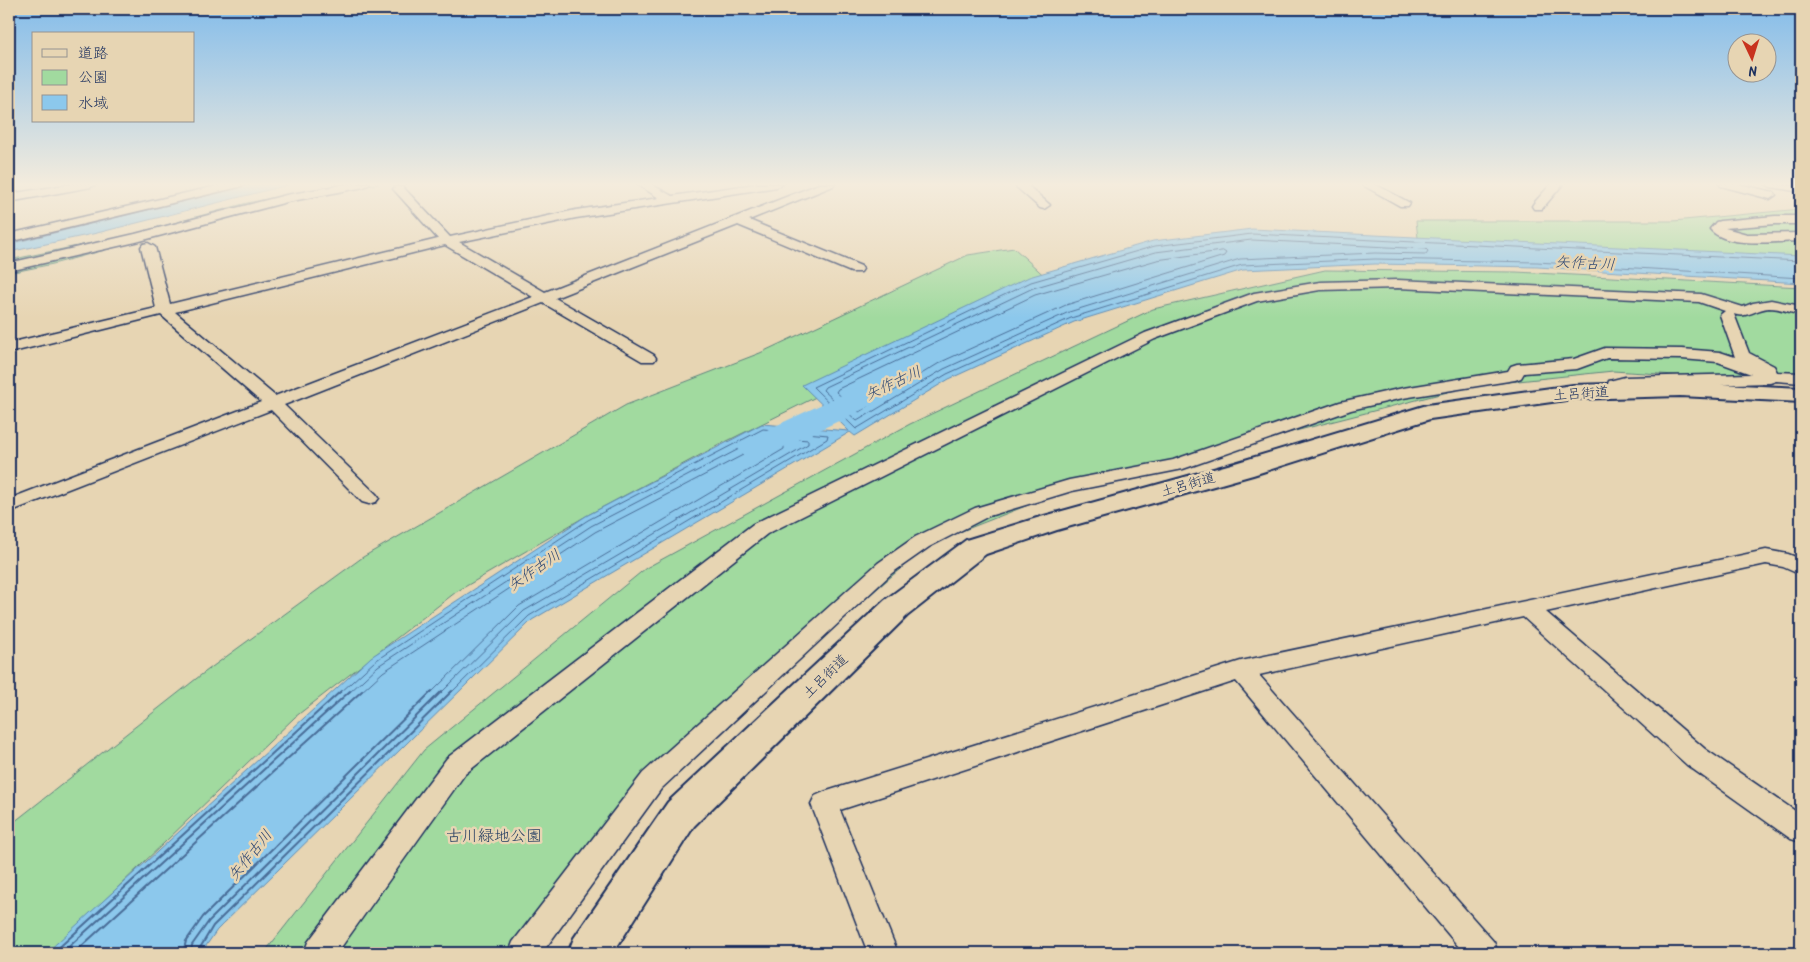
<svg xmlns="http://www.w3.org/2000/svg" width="1810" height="962" viewBox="0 0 1810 962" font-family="Kalam,'Klee One',sans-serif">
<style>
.green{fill:#a1da9f;stroke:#5e847e}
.water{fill:#8cc8ec;stroke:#5f8bb3}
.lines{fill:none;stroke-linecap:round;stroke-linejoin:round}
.shore-far1{stroke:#486c97;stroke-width:1}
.shore{stroke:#486c97;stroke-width:2}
.river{fill:#8cc8ec;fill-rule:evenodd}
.street-casing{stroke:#1b2f5e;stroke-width:3}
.secondary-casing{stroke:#1b2f5e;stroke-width:4}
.street{fill:#e7d5b3;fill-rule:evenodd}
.secondary{fill:#e7d5b3;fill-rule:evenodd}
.labels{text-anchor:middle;stroke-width:5;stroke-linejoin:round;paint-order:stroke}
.street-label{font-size:14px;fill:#1b2f5e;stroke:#e7d5b3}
.water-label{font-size:15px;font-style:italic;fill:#2c4673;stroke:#e7d5b3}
.near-park-label{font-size:16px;fill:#284064;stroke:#e7d5b3}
</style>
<rect width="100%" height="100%" fill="#e7d5b3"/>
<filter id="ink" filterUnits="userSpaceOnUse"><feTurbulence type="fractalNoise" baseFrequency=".02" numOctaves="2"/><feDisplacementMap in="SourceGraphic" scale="10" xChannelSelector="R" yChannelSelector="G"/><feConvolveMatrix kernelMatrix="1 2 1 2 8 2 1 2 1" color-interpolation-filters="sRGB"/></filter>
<g filter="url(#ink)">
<g class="green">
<polygon points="341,184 379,184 284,202 53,264 9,273 9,260 126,236 247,203"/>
<polygon points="1801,209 1801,264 1418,238 1416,221 1673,221"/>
<polygon points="1014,248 1050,281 719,445 586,516 456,592 295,717 87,917 57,953 9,953 9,826 201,675 363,557 626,405 760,353 968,255"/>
<polygon points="1325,270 1516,272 1801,287 1801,383 1613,371 1471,386 1069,489 929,544 677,761 543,953 264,953 424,750 646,568 910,424 1153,309"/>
</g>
<g class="water">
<polygon points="254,184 292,184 97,233 9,252 9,244"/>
<polygon points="1252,229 1801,256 1801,283 1537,267 1375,264 1243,270 1074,322 949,379 855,436 850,432 532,620 217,930 201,953 46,953 371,657 586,516 762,424 849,431 802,385 1029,277 1153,241"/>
</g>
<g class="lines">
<g class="shore-far1">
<polygon points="1252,240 1426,249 1428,251 1426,254 1375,253 1240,259 1069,312 944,369 857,421 823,390 825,387 1033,288 1156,252"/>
<polygon points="1223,251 1226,253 1224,256 1066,305 941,362 859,412 836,392 838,389 1035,295 1157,260"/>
<polyline points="1801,261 1252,234 1155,246 1031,282 813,387 856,429 947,374 1071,318 1242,265 1375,259 1537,262 1801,278"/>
<polyline points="340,693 375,661 588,520 763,429 828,435 827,439 529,616 451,693"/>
<polyline points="349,693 378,666 591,526 764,436 808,440 808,444 524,611 441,693"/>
<polyline points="360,693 383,672 595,532 766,443 784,445 784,449 519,606 431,693"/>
</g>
<g class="shore">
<polyline points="53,953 341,691"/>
<polyline points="62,953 350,691"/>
<polyline points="74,953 362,691"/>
<polyline points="183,953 186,941 203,917 432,691"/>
<polyline points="191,953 192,945 209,921 442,691"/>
<polyline points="197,953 213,926 452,691"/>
</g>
<polygon class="river" points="876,381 887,384 892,391 887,398 767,455 755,458 743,455 738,448 743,441 865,384"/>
<defs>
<g id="street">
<polygon points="72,184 97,184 91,187 9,202 9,194"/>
<polygon points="225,184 245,184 239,187 9,242 9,234"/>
<polygon points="347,184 370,184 364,187 287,202 136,242 9,271 9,263 135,234 286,195"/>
<path d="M637,184H651L672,196L755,184H783L777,187L576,218L459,242L545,292L819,184H835L833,186L749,220L861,266L863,269L861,272H851L738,225L555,298L654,355L656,358L654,361H642L543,303L284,405L376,494L379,498L376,502L369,504L362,502L271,410L9,512V499L261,402L161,315L9,353V343L156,308L141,247L143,244L148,243L155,247L170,304L438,239L395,191L393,189L395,187H403L450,237L576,210L659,198ZM445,245L533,297L275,396L175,312Z"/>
<polygon points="1013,184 1026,184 1050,205 1044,209 1040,208"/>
<polygon points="1361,184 1375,184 1410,203 1408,206 1400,206"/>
<polygon points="1551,184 1563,184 1542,209 1534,209 1532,206 1534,203"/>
<polygon points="1719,184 1738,184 1774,192 1776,195 1770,199 1721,186"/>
<polygon points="1765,184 1801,186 1801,192 1771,187"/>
<path d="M1775,216H1801V224H1775L1725,228L1747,234L1801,233V241C1778,241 1726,249 1710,229L1716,222L1720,221Z"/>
<path d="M1398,280L1701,294L1743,307L1753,303L1771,300L1801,306V315C1790,313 1781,308 1769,308C1755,309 1748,319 1734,314L1749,353L1774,366L1777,372L1801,373V383L1776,381L1770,383L1625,387L1627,391L1625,395C1616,397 1612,394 1607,387L1609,381L1625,377L1751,374L1718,362L1682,359L1607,358L1577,369L1524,373L1521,378L1515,380L1403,398L1351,410L1183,469L1072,491L989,516L929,547L892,573L661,789L542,953H509L513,942L643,773L878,563L915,537L975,508L1069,480L1173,460L1340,402L1403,388L1508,371L1511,366L1517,364L1574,359L1605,348L1682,349L1720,352L1735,357L1720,315L1725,311L1699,302L1398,288L1320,290L1257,301L1155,339L767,534L465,774L337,953H304L308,942L447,758L753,524L1145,333L1254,293L1320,282Z"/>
<polygon points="1766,550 1788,554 1801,559 1801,575 1783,567 1766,564 1546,612 1705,749 1801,815 1801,842 1791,839 1687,765 1523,617 1259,675 1494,942 1498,953 1464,953 1236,681 840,810 898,953 868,953 811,804 815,796 824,792 1241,661"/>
</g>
<polygon id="secondary" points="1680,382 1801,388 1801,402 1680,396 1573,399 1430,419 1253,475 1057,530 986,554 907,616 694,826 613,953 568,953 574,938 668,802 885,600 966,540 1037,518 1235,463 1427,405 1573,385"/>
</defs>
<use href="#street" class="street-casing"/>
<use href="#secondary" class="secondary-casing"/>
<use href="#street" class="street"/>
<use href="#secondary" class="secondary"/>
</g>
</g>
<linearGradient id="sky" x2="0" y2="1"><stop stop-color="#83bcea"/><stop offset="0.58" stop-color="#f4ecdd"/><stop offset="1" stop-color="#f4ecdd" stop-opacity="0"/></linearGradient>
<rect width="1810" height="318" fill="url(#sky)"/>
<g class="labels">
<g class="street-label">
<text transform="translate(1581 393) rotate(-4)" y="5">土呂街道</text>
<text transform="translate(1188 484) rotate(-16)" y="5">土呂街道</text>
<text transform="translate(825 676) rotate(-44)" y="5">土呂街道</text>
</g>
<g class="water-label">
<text transform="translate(1585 263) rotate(3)" y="5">矢作古川</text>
<text transform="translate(893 383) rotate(-25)" y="5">矢作古川</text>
<text transform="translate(534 570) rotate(-35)" y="5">矢作古川</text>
<text transform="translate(250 855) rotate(-51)" y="5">矢作古川</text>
</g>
<g class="near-park-label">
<text x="494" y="841">古川緑地公園</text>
</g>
</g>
<rect width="1810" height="962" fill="none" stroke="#e7d5b3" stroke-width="30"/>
<rect x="15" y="15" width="1780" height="932" fill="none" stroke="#1b2f5e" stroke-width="2" filter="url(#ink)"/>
<rect x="32" y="32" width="162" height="90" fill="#e7d5b3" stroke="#959391"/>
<rect x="42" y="49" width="25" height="8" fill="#e7d5b3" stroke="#959391"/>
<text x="78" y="58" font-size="15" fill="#1b2f5e">道路</text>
<rect x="42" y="70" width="25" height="15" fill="#a1da9f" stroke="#959391"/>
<text x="78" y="82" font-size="15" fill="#1b2f5e">公園</text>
<rect x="42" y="95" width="25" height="15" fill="#8cc8ec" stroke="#959391"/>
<text x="78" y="108" font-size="15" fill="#1b2f5e">水域</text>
<g transform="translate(1752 58) rotate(176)"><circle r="24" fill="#e7d5b3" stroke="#959391"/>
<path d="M0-4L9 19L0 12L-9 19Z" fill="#c8321e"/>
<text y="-8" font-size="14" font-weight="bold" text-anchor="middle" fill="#1b2f5e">N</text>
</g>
</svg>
